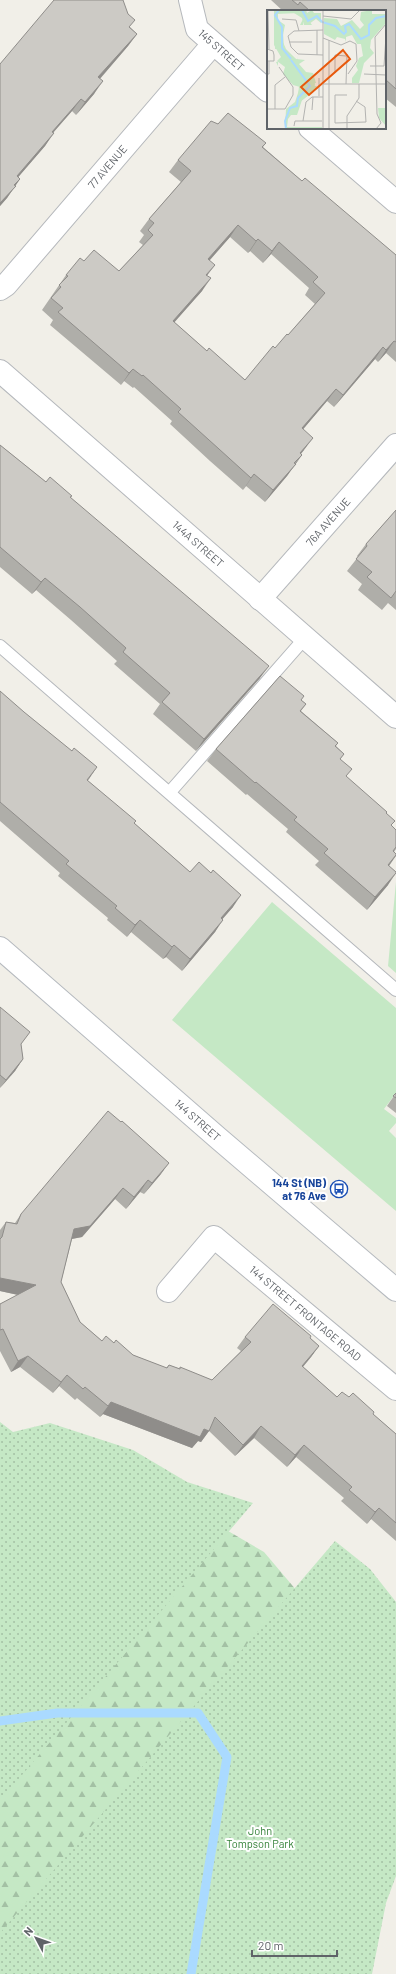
<svg xmlns="http://www.w3.org/2000/svg" width="396" height="1974" viewBox="0 0 396 1974" font-family="Barlow,sans-serif">
<style>
.grass{fill:#c5e8c5}
.forest{fill:url(#forest-firs)}
.park{fill:url(#park-dots)}
.lines{fill:none;stroke-linecap:round;stroke-linejoin:round}
.stream{stroke:#aadaff;stroke-width:9}
.service-casing{stroke:#b5b8bc;stroke-width:14}
.minor-casing{stroke:#b5b8bc;stroke-width:24}
.secondary-casing{stroke:#b6babf;stroke-width:24}
.service{stroke:#fff;stroke-width:12}
.minor{stroke:#fff;stroke-width:22}
.secondary{stroke:#fff;stroke-width:22}
.wall{fill:#afaea9;fill-rule:evenodd}
.shaded-wall{fill:#8f8d8a}
.building{fill:#cccac5;stroke:#8f8d8a;fill-rule:evenodd}
.labels{text-anchor:middle;stroke-width:4;stroke-linejoin:round;paint-order:stroke}
.street-label{font-size:11px;fill:#5f6368;stroke:#fff}
.transit-label{font-size:11px;font-weight:bold;fill:#164399;stroke:#fff;text-anchor:end}
.park-label{font-size:11px;fill:#348238;stroke:#fff}
.inset-river{fill:none;stroke:#aadaff;stroke-width:2}
.inset-road{fill:none;stroke:#b3b3b1;stroke-width:1}
.view{fill:#e8590c;fill-opacity:0.15;stroke:#e8590c;stroke-width:2}
.inset-edge{fill:none;stroke:#5f6368;stroke-width:2}
</style>
<defs>
<pattern id="forest-firs" width="22" height="20" patternUnits="userSpaceOnUse"><rect width="22" height="20" fill="#c5e8c5"/><path d="M5 1l3.5 6h-7zM16 11l3.5 6h-7z" fill="#a3c0a4"/></pattern>
<pattern id="park-dots" width="8" height="8" patternUnits="userSpaceOnUse"><rect width="8" height="8" fill="#c5e8c5"/><path d="M2 2h.1M6 6h.1" fill="none" stroke="#a3c0a4" stroke-width="1.8" stroke-linecap="round"/></pattern>
</defs>
<rect width="100%" height="100%" fill="#f1efe8"/>
<g class="grass">
<polygon points="396,882 396,973 388,966"/>
<polygon points="272,902 396,1008 396,1093 384,1109 396,1118 396,1123 389,1131 396,1138 396,1211 172,1020"/>
</g>
<polygon class="forest" points="0,1456 151,1486 264,1552 396,1708 0,1974"/>
<g class="park">
<polygon points="0,1422 13,1432 50,1423 133,1450 187,1482 253,1503 0,1801"/>
<polygon points="335,1541 370,1569 396,1602 396,1876 386,1903 372,1974 0,1974 0,1933"/>
</g>
<g class="lines">
<polyline class="stream" points="0,1721 57,1713 198,1713 227,1757 191,1974"/>
<defs>
<g id="service">
<polyline points="0,646 396,990"/>
<polyline points="170,792 305,638"/>
</g>
<g id="minor">
<path id="s1" d="M190,0L197,29L268,91"/>
<polyline points="310,128 396,202"/>
<path id="s2" d="M0,289L6,285L213,44"/>
<path id="s3" d="M0,371L396,717"/>
<path id="s4" d="M260,599L396,445"/>
<path id="s5" d="M168,1291L214,1237L396,1389"/>
</g>
<g id="secondary">
<path id="s6" d="M0,948L218,1138L396,1290"/>
</g>
</defs>
<use href="#service" class="service-casing"/>
<use href="#minor" class="minor-casing"/>
<use href="#secondary" class="secondary-casing"/>
<use href="#service" class="service"/>
<use href="#minor" class="minor"/>
<use href="#secondary" class="secondary"/>
</g>
<g class="wall">
<polygon points="271,0 396,0 396,107 385,98 385,11 283,11"/>
<polygon points="130,27 137,34 128,46 100,79 94,94 76,115 72,111 53,133 45,146 18,177 20,179 7,198 0,206 0,64"/>
<path d="M218,124L266,143L263,147L302,181L396,255V362L386,353L378,362L375,359L334,407L327,401L303,429L304,450L301,454L302,455L287,476L265,502L246,486L243,490L210,461L170,424L172,421L134,387L133,388L124,381L121,385L50,325L53,320L42,310L66,275L84,261L119,271L143,245L139,242L144,235L140,231L149,219L181,182L169,172L178,160ZM230,237L248,253L250,251L263,263L271,254L309,288L305,295L315,304L288,335L245,380L207,351L174,322L202,291L207,276L210,260Z"/>
<polygon points="0,445 46,482 71,498 260,678 196,751 153,714 160,704 114,664 117,661 71,620 36,590 32,594 0,567"/>
<polygon points="396,510 396,610 388,603 382,610 358,590 362,584 347,571 358,557 357,556 366,544"/>
<polygon points="0,691 88,781 134,823 190,872 233,907 222,919 215,932 182,971 166,957 163,959 131,932 127,937 107,920 108,918 58,876 60,873 0,821"/>
<polygon points="301,700 306,704 301,711 338,743 336,746 344,754 340,759 346,777 386,813 391,826 396,830 396,849 394,852 396,856 389,866 388,885 367,910 315,865 319,861 286,832 288,829 247,794 246,795 207,761 216,749"/>
<polygon points="0,1007 21,1045 23,1059 15,1071 0,1088"/>
<polygon points="396,1093 396,1113 387,1106"/>
<polygon points="161,1174 144,1194 140,1192 126,1209 115,1199 82,1237 72,1239 61,1282 80,1322 102,1341 114,1343 133,1355 166,1368 169,1365 212,1380 241,1351 237,1348 245,1337 310,1338 319,1346 311,1357 303,1367 337,1397 349,1397 373,1414 396,1434 396,1541 371,1519 367,1524 341,1501 344,1498 296,1457 287,1467 254,1438 235,1456 209,1431 201,1442 198,1441 192,1448 103,1414 100,1417 77,1398 75,1400 59,1386 53,1393 20,1367 11,1372 0,1351 0,1304 18,1295 0,1291 0,1230 6,1222 15,1223 21,1214"/>
</g>
<g class="shaded-wall">
<polygon points="137,34 128,46 90,90 98,77"/>
<polygon points="103,81 94,94 76,115 85,102"/>
<polygon points="81,99 72,111 43,144 52,132"/>
<polygon points="54,133 45,146 8,189 17,176"/>
<polygon points="20,179 7,198 0,206 0,203 14,185"/>
<polygon points="238,225 230,237 200,271 208,259"/>
<polygon points="258,239 250,251 248,253 256,241"/>
<polygon points="279,242 271,254 263,263 272,251"/>
<polygon points="215,265 206,277 206,275"/>
<polygon points="211,278 202,291 165,333 173,321"/>
<polygon points="394,341 386,353 378,362 386,350"/>
<polygon points="383,347 375,359 334,407 343,395"/>
<polygon points="133,369 121,385 129,373"/>
<polygon points="336,389 327,401 294,440 302,428"/>
<polygon points="313,438 304,450 291,465 300,453"/>
<polygon points="302,455 287,476 265,502 273,490"/>
<polygon points="254,474 246,486 243,490 251,478"/>
<polygon points="45,578 36,590 32,594 41,582"/>
<polygon points="269,666 260,678 196,751 204,739"/>
<polygon points="97,767 89,779 78,792 87,780"/>
<polygon points="396,855 388,867 388,865"/>
<polygon points="396,873 388,885 367,910 375,897"/>
<polygon points="241,895 233,907 213,930 221,918"/>
<polygon points="140,920 131,932 127,937 135,925"/>
<polygon points="223,920 215,932 182,971 190,959"/>
<polygon points="174,945 166,957 163,959 172,947"/>
<polygon points="23,1059 15,1071 0,1088 6,1080"/>
<polygon points="169,1163 161,1174 144,1194 152,1183"/>
<polygon points="148,1180 140,1192 126,1209 134,1197"/>
<polygon points="123,1188 115,1199 82,1237 66,1240 74,1229"/>
<polygon points="0,1278 36,1285 28,1297 0,1291"/>
<polygon points="319,1346 311,1357 294,1377 302,1366"/>
<polygon points="28,1356 20,1367 11,1372 18,1361"/>
<polygon points="67,1375 59,1386 53,1393 61,1382"/>
<polygon points="111,1402 204,1429 209,1431 201,1442 198,1441 192,1448 103,1414 100,1417"/>
<polygon points="261,1426 254,1438 235,1456 243,1445"/>
<polygon points="304,1445 296,1457 287,1467 295,1455"/>
<polygon points="379,1508 371,1519 367,1524 375,1512"/>
</g>
<g class="building">
<polygon points="54,0 123,0 128,14 135,20 129,27 137,34 98,77 103,81 85,102 81,99 52,132 54,133 17,176 20,179 14,185 16,186 0,203 0,64"/>
<polygon points="292,0 396,0 396,89 385,79 385,11 310,11 300,2 298,5"/>
<path d="M228,113L266,143L262,147L302,181L305,178L396,255V342L394,341L386,350L383,347L343,395L336,389L302,428L313,438L300,453L302,455L294,463L296,464L273,490L254,474L251,478L219,449L178,412L181,409L143,375L142,376L133,369L129,373L58,312L63,308L51,298L61,287L59,285L68,276L66,275L80,258L84,261L94,250L119,271L153,235L148,230L154,223L149,219L191,171L178,160L211,121L218,124ZM238,225L256,241L258,239L272,251L279,242L318,277L313,282L325,293L288,335L287,334L275,348L273,346L245,380L209,348L207,351L173,321L211,278L206,275L215,265L208,259Z"/>
<polygon points="0,445 46,482 50,477 72,496 70,497 269,666 204,739 162,702 170,693 123,652 126,648 80,607 45,578 41,582 0,547"/>
<polygon points="396,510 396,591 391,598 367,577 372,572 356,559 367,546 366,544"/>
<polygon points="280,676 304,696 301,700 306,704 300,711 338,743 335,746 344,754 340,759 352,769 346,776 387,812 386,813 395,821 391,825 396,830 396,847 393,851 396,854 396,855 388,865 396,872 396,873 375,897 324,853 328,849 294,820 297,817 256,782 255,783 216,749"/>
<polygon points="0,691 24,712 72,751 74,748 97,767 87,780 136,821 134,823 190,872 199,862 211,873 213,870 241,895 221,918 223,920 190,959 174,945 172,947 140,920 135,925 115,908 117,906 66,864 69,861 0,802"/>
<polygon points="0,1007 30,1032 21,1044 23,1059 6,1080 0,1075"/>
<polygon points="396,1093 396,1098 393,1096"/>
<polygon points="108,1111 121,1122 122,1121 169,1163 152,1183 148,1180 134,1197 123,1188 90,1226 74,1229 61,1282 80,1322 102,1341 106,1336 114,1343 116,1340 133,1355 167,1368 169,1365 180,1369 180,1367 212,1380 251,1342 245,1337 273,1304 311,1336 310,1338 319,1346 302,1366 337,1397 342,1392 349,1397 353,1393 374,1412 373,1414 396,1434 396,1523 379,1508 375,1512 349,1490 352,1487 304,1445 295,1455 261,1426 243,1445 215,1417 209,1431 204,1429 200,1437 111,1402 108,1406 85,1387 83,1389 67,1375 61,1382 28,1356 18,1361 3,1329 0,1330 0,1304 36,1285 0,1278 0,1239 2,1237 6,1222 17,1224 21,1214"/>
</g>
<defs>
<symbol id="bus-ring" viewBox="-11 -11 22 22"><circle r="9.5" fill="#fff" stroke="#1a4fb4" stroke-width="1.5"/><path d="M-5-6H5V4H4V6H2V4H-2V6H-4V4H-5ZM-3.5-4V0h7V-4ZM-3.5 1.2v1.5H-2V1.2ZM2 1.2v1.5H3.5V1.2Z" fill="#1a4fb4"/></symbol>
</defs>
<g fill-rule="evenodd">
<use href="#bus-ring" x="329" y="1179" width="20" height="20"/>
</g>
<g class="labels">
<g class="street-label">
<text dy="4" stroke="none"><textPath href="#s1" startOffset="62">145 STREET</textPath></text>
<text dy="4" stroke="none"><textPath href="#s2" startOffset="163">77 AVENUE</textPath></text>
<text dy="4" stroke="none"><textPath href="#s4" startOffset="103">76A AVENUE</textPath></text>
<text dy="4" stroke="none"><textPath href="#s3" startOffset="263">144A STREET</textPath></text>
<text dy="4" stroke="none"><textPath href="#s6" startOffset="262">144 STREET</textPath></text>
<text dy="4" stroke="none"><textPath href="#s5" startOffset="190">144 STREET FRONTAGE ROAD</textPath></text>
</g>
<g class="transit-label">
<text x="326" y="1187">144 St (NB)<tspan x="326" dy="13">at 76 Ave</tspan></text>
</g>
<g class="park-label">
<text x="260" y="1835">John<tspan x="260" dy="13">Tompson Park</tspan></text>
</g>
</g>
<g transform="translate(267 10)">
<rect width="119" height="119" fill="#f1efe8"/>
<path d="M7,0H34L45,15H37L35,8L27,3H11V10L18,15L15,30L19,39L29,49L38,50L32,54L39,62L46,63L48,74L47,81L33,92L29,105H24L21,109L20,117L55,119H18L19,99L28,92L33,77L26,75L16,64L18,57L10,51L14,47L7,35Z" fill="#c5e8c5"/>
<path d="M8,0H39L40,3L45,0L47,3H54V13L49,9L42,14L36,11V15H33L36,9L32,3L9,4L12,14L17,15L16,22H22H16L17,39L30,50L31,46L30,51H27L31,54L29,56L36,63H46L49,73L26,74L16,63H33L28,56L29,53L17,51L11,52V56L9,52L14,51L15,47L12,39H8ZM105,0V4H119V13L104,30L103,38L107,43L97,53L92,73H85V68L91,60L89,56L92,48L96,46L94,34H90L85,25L79,27V32L78,29L70,27L68,30L57,24V8L70,9L74,16L85,10L93,19L97,15L93,10L94,2ZM32,76H50L47,81L35,90L30,105H22L18,111L20,117H55V119H19L18,113V109L21,99L30,95ZM111,98H119V116L112,108Z" fill="#c5e8c5"/>
<path class="inset-river" d="M12,0L8,5L15,17V38L24,49M35,0L41,11L50,6L55,12L68,16L77,24L79,22L78,16L82,14L94,29L102,25V15L109,8L119,6M19,119L18,111L23,98L30,96L31,88L43,76L24,50"/>
<path class="inset-road" d="M1,0L2,39M56,0V119M56,6L84,9L93,0M15,9L29,10L32,21M50,20V45M56,20L27,21L21,26L24,37L31,44L56,45M56,28L74,35L83,31L89,34L90,51L81,64M62,30V74M22,32H45M0,39L6,41L7,45V51H0M103,56H117L119,26M68,63V45L79,46M0,64H2V51M97,64L119,65M52,68V86M56,74H119M79,74L80,44M80,85H68V113L99,112L98,97L89,91M0,99H18L26,85V77L12,57M8,99V75L18,67M45,100L46,87M36,111L39,92L45,87H56M27,116L28,111H55M62,119V74M80,119V106L92,88V74M109,119L114,113L110,104L108,27L119,14"/>
<path class="view" d="M76,40L83,49L42,85L34,77Z"/>
<rect width="119" height="119" class="inset-edge"/>
</g>
<g transform="translate(36 1938) rotate(311)" stroke="#ffffff" stroke-width="3" paint-order="stroke">
<path d="M0-3L7 15L0 10L-7 15Z" fill="#5f6368"/>
<text y="-6" font-size="11" font-weight="bold" text-anchor="middle" fill="#5f6368">N</text>
</g>
<path d="M252 1950v6h85v-6" fill="none" stroke="#5f6368" stroke-width="2"/>
<text x="258" y="1950" font-size="12" fill="#5f6368" stroke="#ffffff" stroke-width="3" paint-order="stroke">20 m</text>
</svg>
